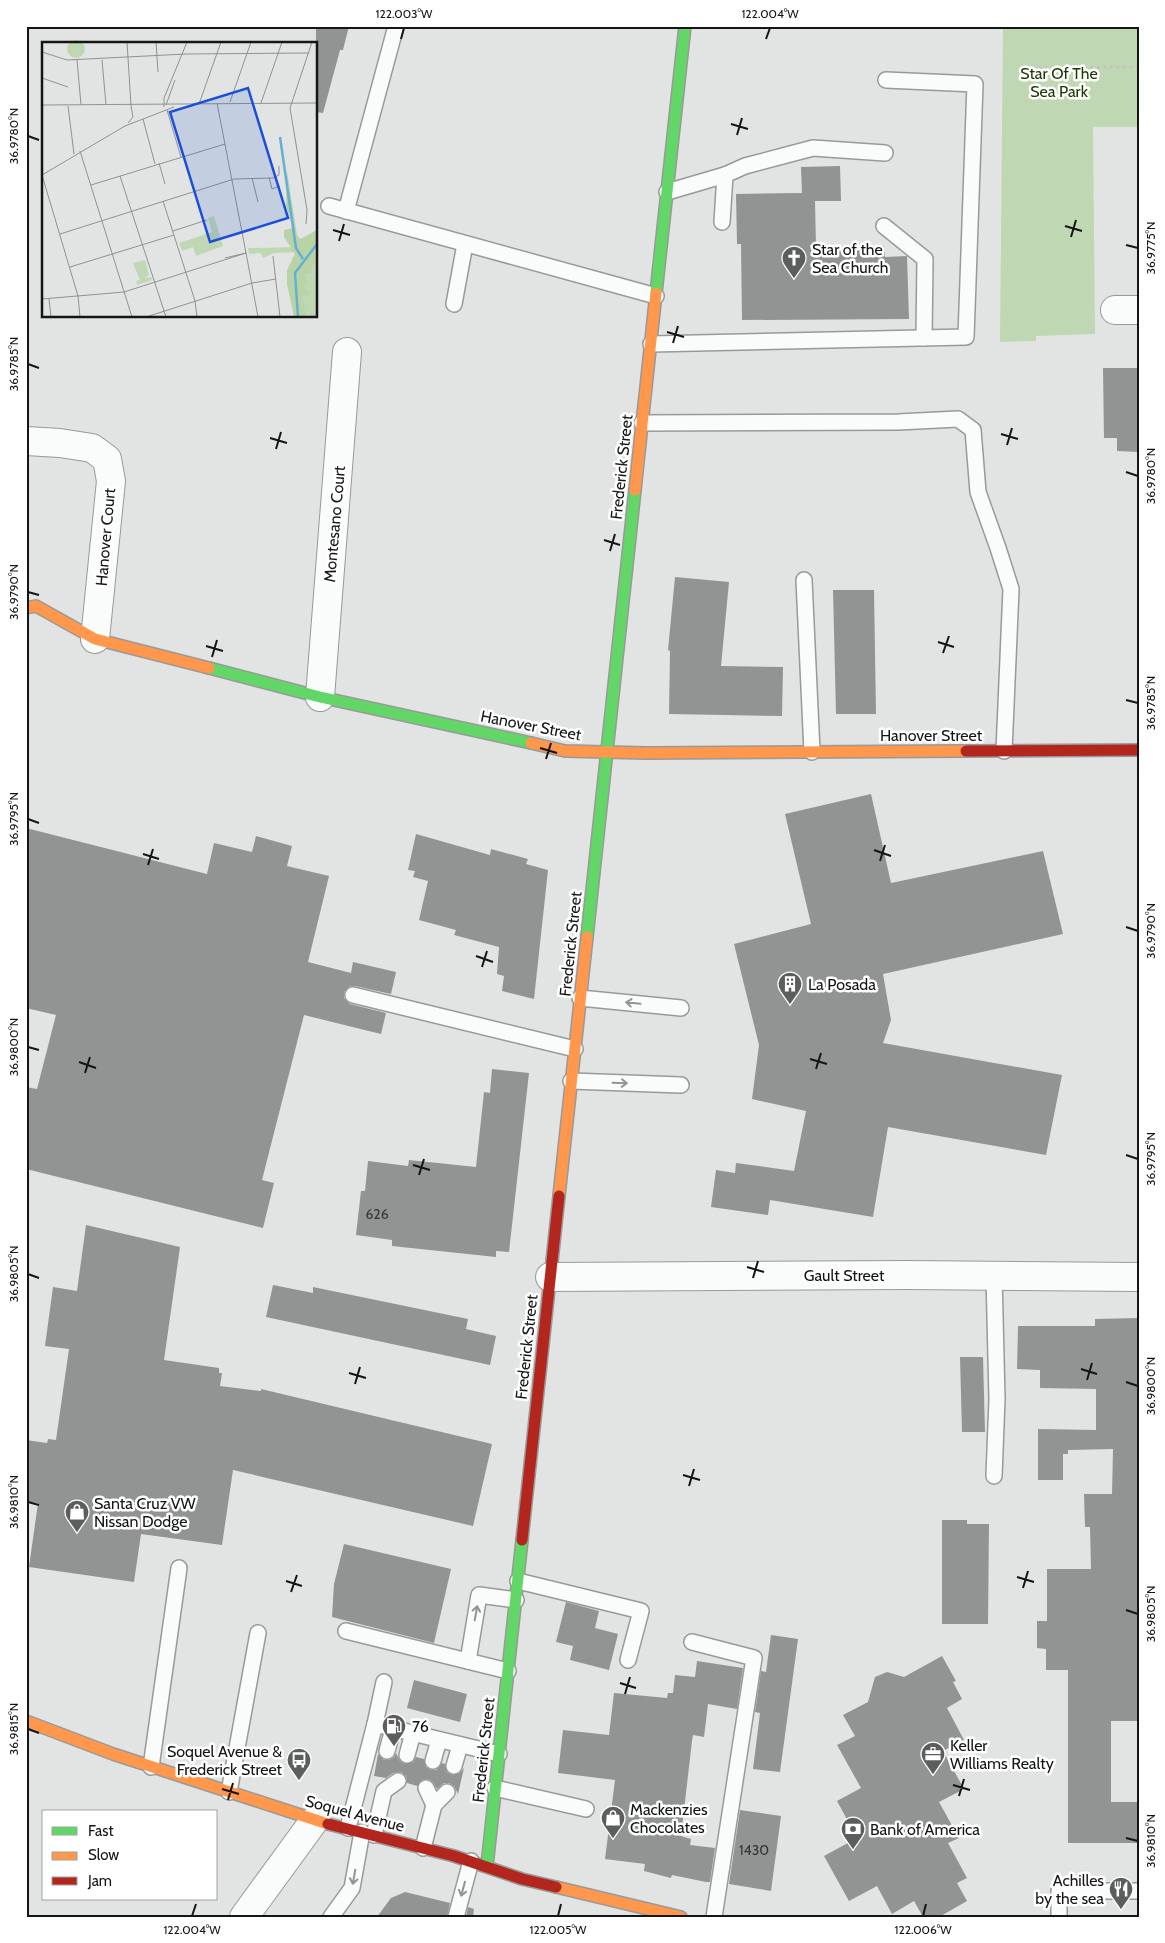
<svg xmlns="http://www.w3.org/2000/svg" width="1165" height="1943" viewBox="0 0 1165 1943" font-family="Cabin,sans-serif">
<style>
.green{fill:#c0d7b3}
.building{fill:#919493}
.lines{fill:none;stroke-linecap:round;stroke-linejoin:round}
.lane-casing{stroke:#989a99;stroke-width:18}
.street-casing{stroke:#989a99;stroke-width:30}
.fast-casing{stroke:#989a99;stroke-width:14}
.slow-casing{stroke:#989a99;stroke-width:14}
.jam-casing{stroke:#989a99;stroke-width:14}
.path{stroke:#c2c2c2;stroke-width:3;stroke-dasharray:2.5 4;stroke-linecap:butt}
.lane{stroke:#fafbfb;stroke-width:15}
.street{stroke:#fafbfb;stroke-width:28}
.fast{stroke:#63d668;stroke-width:11}
.slow{stroke:#ff974d;stroke-width:11}
.jam{stroke:#b3261e;stroke-width:11}
.oneway{stroke:#929494}
.ticks{fill:none;stroke:#141616;stroke-width:2}
.labels{text-anchor:middle;stroke-width:5;stroke-linejoin:round;paint-order:stroke}
.number-label{font-size:14px;fill:#333635}
.park-label{font-size:16px;fill:#1b3800;stroke:#fff}
.poi-label{font-size:16px;fill:#141616;stroke:#fff;text-anchor:start}
.street-label{font-size:16px;fill:#141616;stroke:#fff}
.inset-river{fill:none;stroke:#65afd2;stroke-width:2.5}
.inset-road{fill:none;stroke:#8f9291;stroke-width:1}
.view{fill:#1d4ed8;fill-opacity:0.15;stroke:#1d4ed8;stroke-width:2.5}
.inset-edge{fill:none;stroke:#141616;stroke-width:2.5}
.neatline{fill:none;stroke:#141616;stroke-width:2}
.ticks-label{font-size:12px;text-anchor:middle;fill:#141616}
</style>
<rect width="100%" height="100%" fill="#e1e4e3"/>
<polygon class="green" points="1003,26 1139,26 1139,127 1093,127 1095,334 1036,336 1036,341 1000,342"/>
<g class="building">
<polygon points="316,26 349,26 343,50 340,50 323,113 316,112"/>
<polygon points="840,166 841,201 815,201 816,247 884,246 885,257 907,256 909,319 742,320 741,244 737,244 736,194 802,193 801,167"/>
<polygon points="1103,368 1139,368 1139,452 1117,451 1117,438 1104,438"/>
<polygon points="675,577 729,582 721,666 783,667 782,716 669,714 670,651 668,650"/>
<polygon points="833,590 874,590 876,714 836,714"/>
<polygon points="871,794 891,883 1043,851 1063,934 883,974 891,1020 883,1043 1062,1075 1046,1155 888,1127 873,1217 770,1200 768,1215 711,1207 716,1170 735,1173 736,1163 794,1171 806,1111 752,1099 759,1045 734,944 811,924 785,814"/>
<polygon points="26,828 207,874 214,843 252,852 256,836 292,846 287,866 329,876 308,962 351,973 353,962 396,972 391,994 355,986 350,986 344,992 344,998 350,1004 386,1013 381,1034 304,1015 262,1180 274,1183 263,1228 26,1169 26,1087 37,1089 56,1015 26,1008"/>
<polygon points="416,834 490,855 491,849 528,859 526,864 548,870 534,999 502,991 504,976 497,974 499,947 454,935 456,930 419,920 428,881 413,877 415,871 408,870"/>
<polygon points="492,1069 529,1073 509,1252 496,1251 496,1257 392,1246 392,1240 356,1235 361,1191 365,1191 368,1161 408,1166 409,1160 476,1167 484,1092 490,1093"/>
<polygon points="86,1225 180,1247 164,1360 219,1368 219,1373 222,1373 220,1386 261,1391 261,1389 492,1444 473,1526 233,1470 222,1545 141,1534 134,1582 29,1567 38,1503 26,1502 26,1440 47,1443 48,1439 56,1440 69,1349 45,1346 53,1287 77,1291"/>
<polygon points="273,1285 313,1293 313,1287 468,1319 466,1329 496,1336 490,1365 266,1317"/>
<polygon points="1139,1318 1139,1721 1111,1721 1111,1802 1139,1802 1139,1843 1068,1843 1068,1670 1046,1670 1046,1649 1037,1648 1037,1621 1047,1621 1047,1569 1091,1569 1090,1527 1085,1527 1084,1494 1112,1494 1113,1449 1068,1450 1068,1454 1063,1454 1063,1480 1038,1480 1038,1429 1096,1430 1096,1389 1040,1388 1040,1370 1017,1369 1018,1326 1095,1326 1095,1319"/>
<polygon points="960,1357 983,1357 985,1432 962,1432"/>
<polygon points="942,1520 967,1520 967,1524 989,1524 988,1624 942,1624"/>
<polygon points="344,1544 451,1569 434,1643 332,1617 334,1584"/>
<polygon points="566,1602 599,1611 595,1628 618,1634 609,1670 570,1660 573,1646 556,1642"/>
<polygon points="771,1635 798,1639 780,1772 753,1769 760,1713 755,1712 761,1671 766,1672"/>
<polygon points="942,1656 956,1681 953,1682 962,1699 947,1708 964,1740 943,1751 964,1789 939,1802 959,1838 948,1843 967,1878 957,1883 967,1901 939,1917 923,1917 914,1901 892,1914 877,1886 849,1901 824,1856 857,1838 837,1801 861,1788 837,1745 855,1736 843,1715 868,1702 875,1677 887,1672 904,1677"/>
<polygon points="697,1661 743,1668 737,1709 708,1704 704,1737 693,1735 692,1741 681,1836 691,1839 690,1845 715,1848 710,1882 706,1882 672,1875 671,1878 644,1871 645,1864 605,1859 615,1780 558,1773 563,1730 609,1735 614,1693 667,1698 668,1693 673,1693 675,1675 695,1677"/>
<polygon points="414,1680 467,1694 460,1722 407,1708"/>
<polygon points="396,1753 400,1761 405,1764 413,1762 416,1757 424,1759 426,1767 431,1770 436,1770 442,1763 445,1764 447,1772 452,1775 460,1773 464,1768 458,1794 454,1786 449,1783 444,1783 437,1789 432,1781 427,1779 422,1780 417,1786 407,1783 406,1776 401,1772 393,1773 386,1778 374,1776 378,1754 384,1760 389,1760 394,1757"/>
<polygon points="740,1810 781,1816 771,1891 729,1884"/>
<polygon points="405,1892 450,1903 447,1917 377,1917 391,1898"/>
<polygon points="468,1907 474,1909 473,1917 466,1917"/>
</g>
<g class="lines">
<defs>
<g id="lane">
<polyline points="667,192 725,175"/>
<polyline points="329,206 656,296"/>
<polyline points="346,211 396,26"/>
<polyline points="722,222 725,175 745,166 813,148 885,153"/>
<polyline points="884,226 925,259 924,338"/>
<polyline points="454,304 465,244"/>
<polyline points="651,344 966,337 975,84 886,80"/>
<polyline points="642,423 898,422 958,419 973,430 978,492 998,548 1011,589 1004,751"/>
<polyline points="804,580 812,752"/>
<polyline points="353,995 575,1049"/>
<polyline points="580,998 681,1008"/>
<polyline points="571,1081 681,1085"/>
<polyline points="994,1275 997,1399 994,1476"/>
<polyline points="518,1581 641,1611 628,1660"/>
<polyline points="346,1631 508,1671"/>
<polyline points="692,1642 754,1658 714,1917"/>
<polyline points="468,1661 479,1595 516,1600"/>
<polyline points="375,1724 384,1682"/>
<polyline points="387,1751 393,1729"/>
<polyline points="407,1755 413,1733"/>
<polyline points="433,1761 439,1740"/>
<polyline points="454,1766 460,1745"/>
<polyline points="151,1767 179,1568"/>
<polyline points="426,1788 434,1805"/>
<polyline points="495,1788 586,1809"/>
<polyline points="229,1792 258,1633"/>
<polyline points="348,1828 375,1724 499,1754"/>
<polyline points="374,1835 384,1791 398,1781"/>
<polyline points="423,1848 434,1805 447,1792"/>
<polyline points="331,1917 352,1888 362,1832"/>
<polyline points="456,1917 471,1861"/>
<polyline points="1059,1917 1059,1891 1139,1891"/>
</g>
<g id="street">
<polyline points="1115,310 1139,310"/>
<polyline points="26,441 60,443 92,448 107,459 111,481 95,639"/>
<polyline points="320,697 347,352"/>
<polyline points="550,1277 907,1275 1139,1277"/>
<polyline points="244,1917 314,1821"/>
</g>
<g id="fast">
<polyline points="656,293 685,26"/>
<polyline points="209,668 320,697 531,743"/>
<polyline points="587,937 635,490"/>
<polyline points="487,1866 522,1540"/>
</g>
<g id="slow">
<polyline points="635,490 656,293"/>
<polyline points="26,608 36,606 95,639 209,668"/>
<polyline points="531,743 565,751 646,753 966,751"/>
<polyline points="559,1196 587,937"/>
<polyline points="26,1721 113,1754 328,1824"/>
<polyline points="556,1887 681,1917"/>
</g>
<g id="jam">
<polyline points="966,751 1139,750"/>
<polyline points="522,1540 559,1196"/>
<polyline points="328,1824 454,1856 522,1879 556,1887"/>
</g>
</defs>
<use href="#lane" class="lane-casing"/>
<use href="#street" class="street-casing"/>
<use href="#fast" class="fast-casing"/>
<use href="#slow" class="slow-casing"/>
<use href="#jam" class="jam-casing"/>
<polyline class="path" points="1032,68 1139,67"/>
<use href="#lane" class="lane"/>
<use href="#street" class="street"/>
<use href="#fast" class="fast"/>
<use href="#slow" class="slow"/>
<use href="#jam" class="jam"/>
</g>
<defs><path id="oneway-shaft" d="M-6 0H5M1.5-3L5.5 0L1.5 3" fill="none" stroke-width="1.6" stroke-linecap="round" stroke-linejoin="round" transform="scale(1.25)"/></defs>
<g class="oneway">
<use href="#oneway-shaft" transform="translate(633 1003) rotate(-174)"/>
<use href="#oneway-shaft" transform="translate(620 1083) rotate(2)"/>
<use href="#oneway-shaft" transform="translate(476 1613) rotate(-80)"/>
<use href="#oneway-shaft" transform="translate(354 1877) rotate(100)"/>
<use href="#oneway-shaft" transform="translate(463 1889) rotate(105)"/>
</g>
<path class="ticks" d="M401,39L404,28M766,39L770,28M731,124L748,129M737,135L742,118M28,136L39,140M1065,226L1082,231M333,230L350,235M1071,237L1076,220M339,241L344,224M1126,245L1138,248M667,332L684,337M673,343L678,326M28,364L39,368M1001,434L1018,439M270,438L287,443M1007,445L1012,428M276,449L281,432M1126,472L1138,476M604,540L620,545M610,551L615,534M28,592L39,595M938,642L954,647M206,646L223,651M943,653L949,636M212,657L217,640M1126,700L1138,703M540,748L557,753M546,759L551,743M28,819L39,823M874,850L891,856M143,854L159,859M880,861L885,845M148,865L153,849M1126,927L1138,931M476,956L493,962M482,967L487,951M28,1047L39,1050M810,1059L827,1064M79,1062L96,1068M816,1069L821,1053M85,1073L90,1057M1126,1155L1138,1159M413,1165L430,1170M419,1175L424,1159M747,1267L764,1272M28,1274L39,1278M753,1278L758,1261M1081,1369L1097,1374M349,1373L366,1378M1087,1380L1092,1363M1126,1382L1138,1386M355,1384L360,1367M683,1475L700,1480M689,1486L694,1469M28,1502L39,1505M1017,1577L1034,1582M286,1581L302,1586M1023,1588L1028,1571M291,1592L297,1575M1126,1610L1138,1614M620,1683L636,1688M625,1694L630,1677M28,1729L39,1733M953,1785L970,1790M222,1789L239,1794M959,1796L964,1779M228,1800L233,1783M1126,1838L1138,1841M192,1916L196,1904M558,1916L561,1904M923,1916L926,1904"/>
<defs>
<symbol id="church-pin" viewBox="-11 -11 22 30"><path d="M0 17L-7.5 6A9.5 9.5 0 1 1 7.5 6Z" fill="#5c5e5e" stroke="#fff"/><path d="M-1.2-6h2.4v3.5h3.3v2.4h-3.3V6h-2.4V-.1h-3.3v-2.4h3.3Z" fill="#fff"/></symbol>
<symbol id="building-pin" viewBox="-11 -11 22 30"><path d="M0 17L-7.5 6A9.5 9.5 0 1 1 7.5 6Z" fill="#5c5e5e" stroke="#fff"/><path d="M-4-6H4V6H1V3H-1V6H-4ZM-2.5-4.3h1.7v1.8h-1.7ZM.8-4.3h1.7v1.8H.8ZM-2.5-1h1.7V.8h-1.7ZM.8-1h1.7V.8H.8Z" fill="#fff"/></symbol>
<symbol id="shop-pin" viewBox="-11 -11 22 30"><path d="M0 17L-7.5 6A9.5 9.5 0 1 1 7.5 6Z" fill="#5c5e5e" stroke="#fff"/><path d="M-5-2.5h2.3a2.7 3.5 0 0 1 5.4 0H5L5.5 6h-11ZM-1.5-2.5h3a1.5 2.3 0 0 0-3 0Z" fill="#fff"/></symbol>
<symbol id="fuel-pin" viewBox="-11 -11 22 30"><path d="M0 17L-7.5 6A9.5 9.5 0 1 1 7.5 6Z" fill="#5c5e5e" stroke="#fff"/><path d="M-5.5-6h7V0h2V4h1.3V-2.5L3-4.5l.8-.8L6-3V5H2.5V1h-1V6h-7ZM-4.2-4.7v3.2H.2V-4.7Z" fill="#fff"/></symbol>
<symbol id="office-pin" viewBox="-11 -11 22 30"><path d="M0 17L-7.5 6A9.5 9.5 0 1 1 7.5 6Z" fill="#5c5e5e" stroke="#fff"/><path d="M-6-3h4V-5.5h4V-3h4V5H-6ZM-1-4.5V-3h2v-1.5ZM-6 0V1H6V0Z" fill="#fff"/></symbol>
<symbol id="bus-pin" viewBox="-11 -11 22 30"><path d="M0 17L-7.5 6A9.5 9.5 0 1 1 7.5 6Z" fill="#5c5e5e" stroke="#fff"/><path d="M-5-6H5V4H4V6H2V4H-2V6H-4V4H-5ZM-3.5-4V0h7V-4ZM-3.5 1.2v1.5H-2V1.2ZM2 1.2v1.5H3.5V1.2Z" fill="#fff"/></symbol>
<symbol id="bank-pin" viewBox="-11 -11 22 30"><path d="M0 17L-7.5 6A9.5 9.5 0 1 1 7.5 6Z" fill="#5c5e5e" stroke="#fff"/><path d="M-6-4H6V4H-6ZM0-2.3a2.3 2.3 0 1 0 0 4.6a2.3 2.3 0 1 0 0-4.6Z" fill="#fff"/></symbol>
<symbol id="restaurant-pin" viewBox="-11 -11 22 30"><path d="M0 17L-7.5 6A9.5 9.5 0 1 1 7.5 6Z" fill="#5c5e5e" stroke="#fff"/><path d="M-5-6h1v4h1v-4h1v4h1v-4h1v5L-1.5 .5V6h-2V.5L-5-1ZM5-6V6H3V1.5H1.5Q1.5-4 5-6Z" fill="#fff"/></symbol>
</defs>
<g fill-rule="evenodd">
<use href="#church-pin" x="780" y="244" width="28" height="38"/>
<use href="#building-pin" x="776" y="970" width="28" height="38"/>
<use href="#shop-pin" x="63" y="1498" width="28" height="38"/>
<use href="#fuel-pin" x="380" y="1712" width="28" height="38"/>
<use href="#office-pin" x="919" y="1740" width="28" height="38"/>
<use href="#bus-pin" x="285" y="1746" width="28" height="38"/>
<use href="#shop-pin" x="599" y="1804" width="28" height="38"/>
<use href="#bank-pin" x="839" y="1815" width="28" height="38"/>
<use href="#restaurant-pin" x="1107" y="1875" width="28" height="38"/>
</g>
<g class="labels">
<g class="number-label">
<text x="377" y="1219">626</text>
<text x="754" y="1855">1430</text>
</g>
<g class="park-label">
<text x="1059" y="79">Star Of The<tspan x="1059" dy="18">Sea Park</tspan></text>
</g>
<g class="poi-label">
<text x="812" y="255">Star of the<tspan x="812" dy="18">Sea Church</tspan></text>
<text x="808" y="990">La Posada</text>
<text x="94" y="1509">Santa Cruz VW<tspan x="94" dy="18">Nissan Dodge</tspan></text>
<text x="412" y="1732">76</text>
<text x="950" y="1751">Keller<tspan x="950" dy="18">Williams Realty</tspan></text>
<text x="282" y="1757" text-anchor="end">Soquel Avenue &amp;<tspan x="282" dy="18">Frederick Street</tspan></text>
<text x="630" y="1815">Mackenzies<tspan x="630" dy="18">Chocolates</tspan></text>
<text x="870" y="1835">Bank of America</text>
<text x="1104" y="1886" text-anchor="end">Achilles<tspan x="1104" dy="18">by the sea</tspan></text>
</g>
<g class="street-label">
<text transform="translate(621 467) rotate(-84)" y="6">Frederick Street</text>
<text transform="translate(334 524) rotate(-85)" y="6">Montesano Court</text>
<text transform="translate(105 537) rotate(-85)" y="6">Hanover Court</text>
<text transform="translate(531 725) rotate(11)" y="6">Hanover Street</text>
<text x="931" y="741">Hanover Street</text>
<text transform="translate(570 944) rotate(-84)" y="6">Frederick Street</text>
<text x="844" y="1281">Gault Street</text>
<text transform="translate(526 1347) rotate(-84)" y="6">Frederick Street</text>
<text transform="translate(483 1750) rotate(-84)" y="6">Frederick Street</text>
<text transform="translate(355 1813) rotate(15)" y="6">Soquel Avenue</text>
</g>
</g>
<g transform="translate(42 42)">
<rect width="275" height="275" fill="#e1e4e3"/>
<path d="M25 7a9 9 0 1 1 18 0a9 9 0 1 1-18 0ZM172,174L181,204L154,214L151,205L140,209L137,201L170,190L166,176ZM256,205L272,210L275,215V275H256L252,218L249,215L258,214V210L232,211L221,216L219,211L207,212L206,206ZM103,218L107,233L102,236L109,235L110,238L95,243L94,239L98,238L91,221Z" fill="#c0d7b3"/>
<path d="M245,129L255,193L258,197L275,188L273,219L268,231L263,232L266,241L261,243L268,253L260,254L264,275H252L245,242V228L253,212L242,195V188L251,186L244,164Z" fill="#b8d4a7"/>
<path class="inset-river" d="M238,95L254,206L261,217M256,275L253,231L275,202"/>
<path class="inset-road" d="M85,0L89,64M114,0L116,30M0,10L25,18L144,12L267,11M35,18L39,63M60,18L64,63M0,36L26,45M188,60L209,0M175,61L204,211M219,61L240,0M157,62L179,0M0,63L275,61M124,63L133,38M26,64L32,112M122,65V56L145,0M125,68L139,115M101,77L113,122M86,81L91,75L89,64M38,109L90,275M117,121L123,142M0,133L36,254L38,275M0,133L83,84L132,65M78,134L124,275M227,135L230,147L238,144M210,136L216,160M49,143L183,102M121,159L153,259L155,275M264,182L265,168L248,66L270,0M131,189L165,178M18,192L192,137L231,136L237,133V124M204,211L216,275M231,214L238,275M183,216L204,211M28,225L132,193M0,257L82,250L204,211M7,257L9,275M104,275L210,241L234,237"/>
<path class="view" d="M206,46L246,176L168,200L128,70Z"/>
<rect width="275" height="275" class="inset-edge"/>
</g>
<rect width="1165" height="1943" fill="none" stroke="#ffffff" stroke-width="55"/>
<rect x="42" y="1810" width="175" height="90" fill="#ffffff" stroke="#a1a2a2"/>
<rect x="52" y="1827" width="25" height="8" fill="#63d668" stroke="#a1a2a2"/>
<text x="88" y="1836" font-size="15" fill="#141616">Fast</text>
<rect x="52" y="1852" width="25" height="8" fill="#ff974d" stroke="#a1a2a2"/>
<text x="88" y="1860" font-size="15" fill="#141616">Slow</text>
<rect x="52" y="1877" width="25" height="8" fill="#b3261e" stroke="#a1a2a2"/>
<text x="88" y="1886" font-size="15" fill="#141616">Jam</text>
<rect x="28" y="28" width="1110" height="1888" class="neatline"/>
<g class="ticks-label">
<text x="404" y="18">122.003°W</text>
<text x="770" y="18">122.004°W</text>
<text transform="translate(14 136) rotate(-90)" y="4">36.9780°N</text>
<text transform="translate(1151 248) rotate(-90)" y="4">36.9775°N</text>
<text transform="translate(14 364) rotate(-90)" y="4">36.9785°N</text>
<text transform="translate(1151 476) rotate(-90)" y="4">36.9780°N</text>
<text transform="translate(14 592) rotate(-90)" y="4">36.9790°N</text>
<text transform="translate(1151 703) rotate(-90)" y="4">36.9785°N</text>
<text transform="translate(14 819) rotate(-90)" y="4">36.9795°N</text>
<text transform="translate(1151 931) rotate(-90)" y="4">36.9790°N</text>
<text transform="translate(14 1047) rotate(-90)" y="4">36.9800°N</text>
<text transform="translate(1151 1159) rotate(-90)" y="4">36.9795°N</text>
<text transform="translate(14 1274) rotate(-90)" y="4">36.9805°N</text>
<text transform="translate(1151 1386) rotate(-90)" y="4">36.9800°N</text>
<text transform="translate(14 1502) rotate(-90)" y="4">36.9810°N</text>
<text transform="translate(1151 1614) rotate(-90)" y="4">36.9805°N</text>
<text transform="translate(14 1729) rotate(-90)" y="4">36.9815°N</text>
<text transform="translate(1151 1841) rotate(-90)" y="4">36.9810°N</text>
<text x="192" y="1934">122.004°W</text>
<text x="558" y="1934">122.005°W</text>
<text x="923" y="1934">122.006°W</text>
</g>
</svg>
